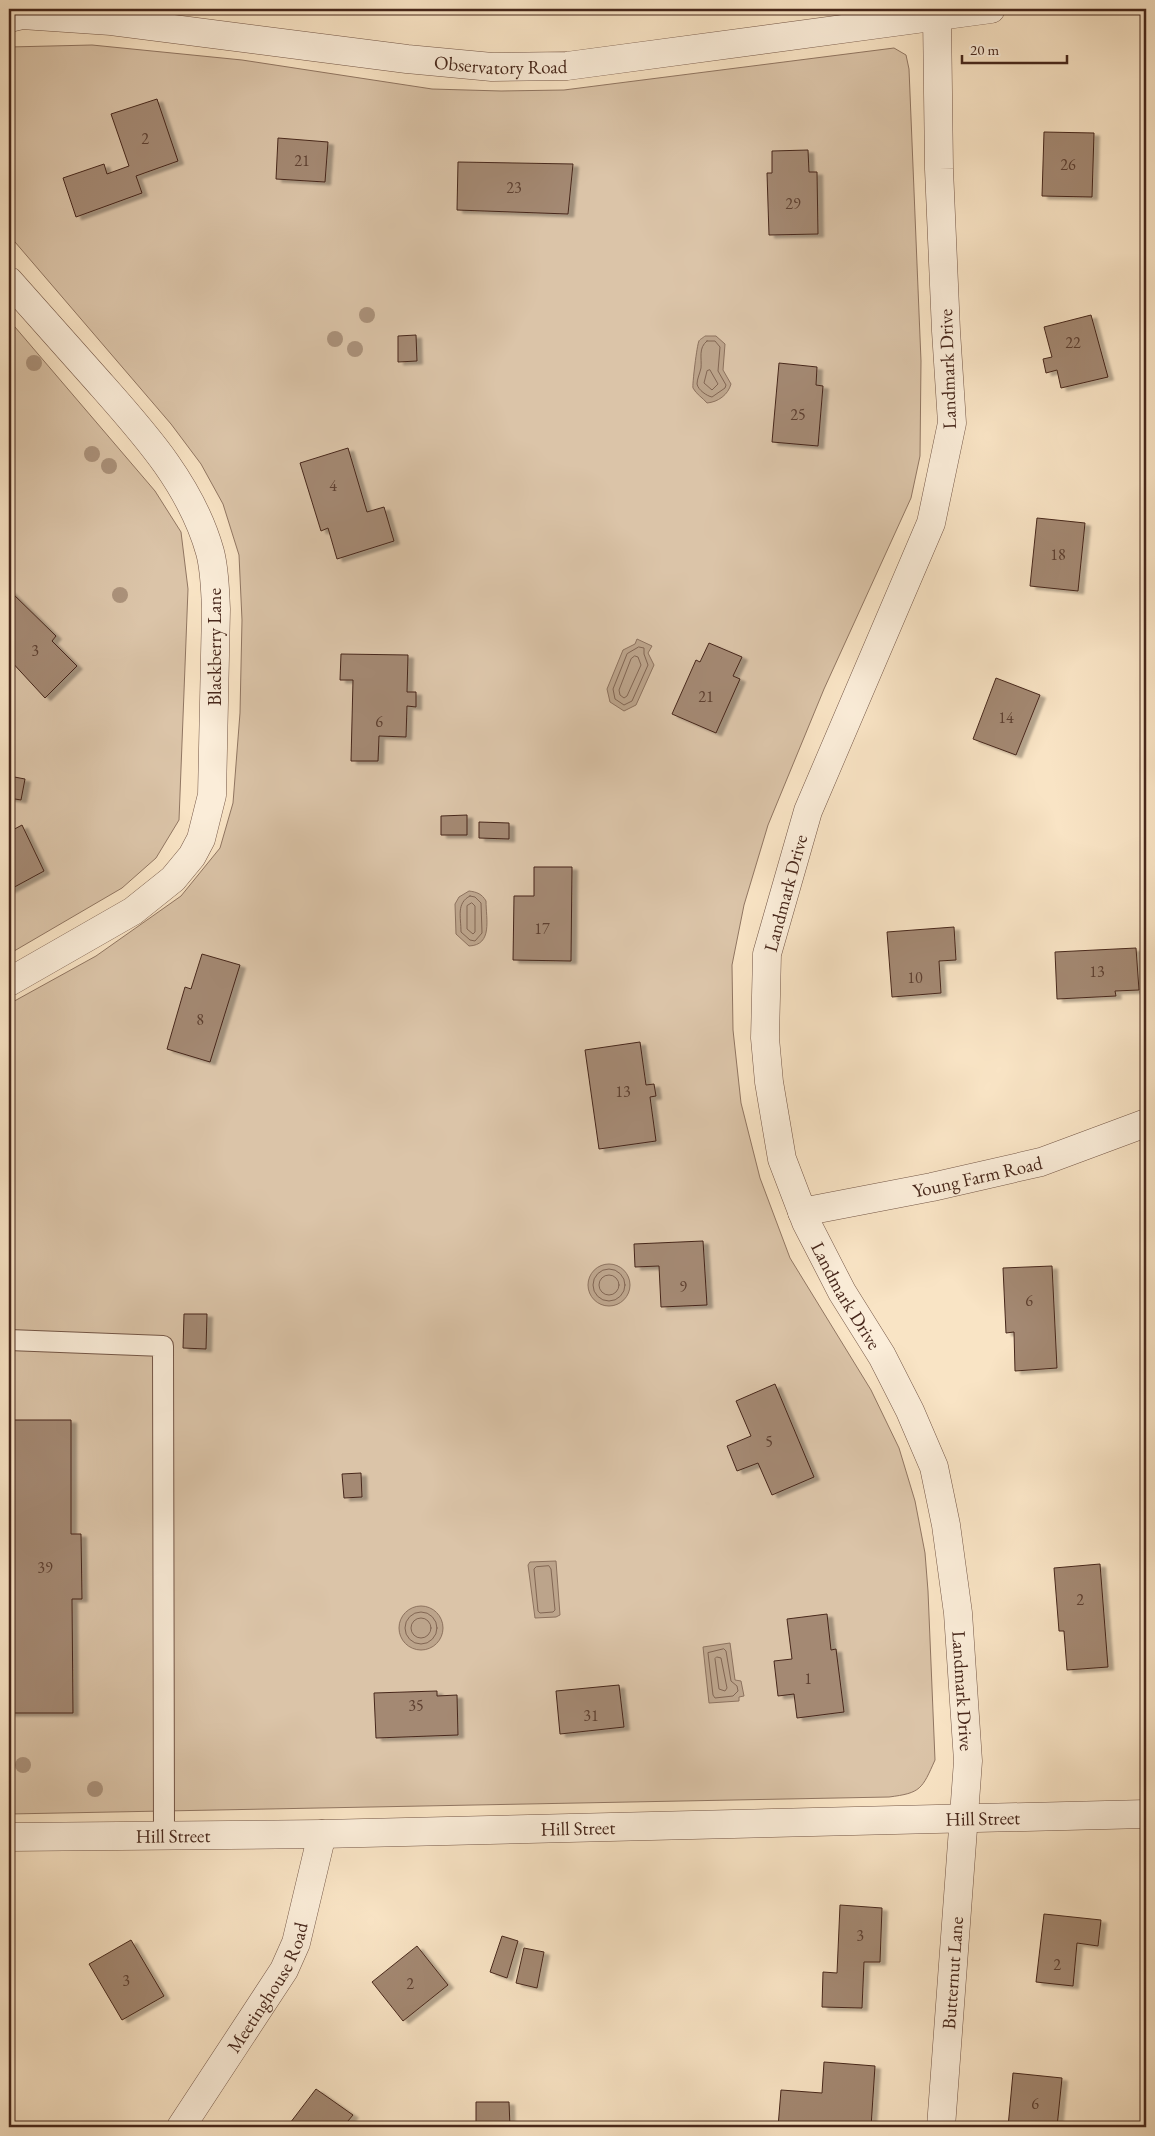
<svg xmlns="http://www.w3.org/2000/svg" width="1155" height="2136" viewBox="0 0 1155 2136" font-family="'EB Garamond',serif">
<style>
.green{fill:#dbc4a8;stroke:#917662}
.water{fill:#bca48b;stroke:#8d725e}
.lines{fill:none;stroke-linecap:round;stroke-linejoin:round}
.shore{stroke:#826653;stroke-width:1}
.building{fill:#a48973;stroke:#47271b;filter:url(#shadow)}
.lane-casing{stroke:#745646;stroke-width:22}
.street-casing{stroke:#745646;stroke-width:29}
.lane{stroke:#fbedd9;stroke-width:20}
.street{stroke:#fbedd9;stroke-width:28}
.tree{fill:#ab927b}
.labels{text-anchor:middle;stroke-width:4;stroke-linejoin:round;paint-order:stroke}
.number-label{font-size:16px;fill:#5e4031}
.street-label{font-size:19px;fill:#47271b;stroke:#fbedd9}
</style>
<defs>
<filter id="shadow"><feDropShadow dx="5.5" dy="3" stdDeviation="1" flood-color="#0004"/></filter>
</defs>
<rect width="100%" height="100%" fill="#f9e4c5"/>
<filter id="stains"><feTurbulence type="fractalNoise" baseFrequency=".004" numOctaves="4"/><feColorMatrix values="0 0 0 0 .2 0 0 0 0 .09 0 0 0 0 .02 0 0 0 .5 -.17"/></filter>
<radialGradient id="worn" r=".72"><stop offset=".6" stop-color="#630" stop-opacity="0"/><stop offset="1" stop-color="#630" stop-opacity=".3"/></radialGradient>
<g class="green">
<path d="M92,45L242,60L432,89L501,91L564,90L894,48L906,55L909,69L921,361L920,456L911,498L824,689L768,825L744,905L732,965L733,1030L741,1103L760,1178L790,1258L871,1390L899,1448L915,1501L925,1553L928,1591L935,1760C922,1789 921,1793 889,1797L9,1814V1004L96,956L181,896L220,848L233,803L240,713L242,620L239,555L223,504L201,464L171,424L9,235V47Z"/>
<polygon points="9,320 155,491 181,532 188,589 179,820 156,858 122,888 9,954"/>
</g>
<g class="water">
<path d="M705,336H716L725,344L723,370L731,384C728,395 718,402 707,403C703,398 696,394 693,388C692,386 697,344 699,341C699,340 704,337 705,336Z"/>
<polygon points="637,639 652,646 648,653 654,665 636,705 624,711 610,702 607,689 623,650 635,644"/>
<path d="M469,891C477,892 482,894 486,901C486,919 493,945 469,946L456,934L455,904L459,897Z"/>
<circle cx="609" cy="1285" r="21"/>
<polygon points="556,1561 560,1615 556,1617 535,1618 528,1565 530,1562"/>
<circle cx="421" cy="1628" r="22"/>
<polygon points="730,1643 735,1680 741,1681 744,1696 739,1697 739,1701 709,1703 703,1647"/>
</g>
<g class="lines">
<g class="shore">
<path d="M707,341H715L720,347L718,371L726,385L725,388L712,397C707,396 698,390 697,384C697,379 700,373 701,368C702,358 698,348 707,341Z"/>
<polygon points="710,370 718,384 712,390 704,383 707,371"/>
<polygon points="639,647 644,648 644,654 648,665 632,701 624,705 615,699 613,689 627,654"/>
<polygon points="635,656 638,657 641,665 627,696 624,698 620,695 619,690 631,659"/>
<path d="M470,896L475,897L481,903L482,933L475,941L470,940L461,932C461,917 456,903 470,896Z"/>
<polygon points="472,903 475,906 475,932 473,934 467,929 467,906"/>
<circle cx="609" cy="1285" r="16"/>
<circle cx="609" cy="1285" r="10"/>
<polygon points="549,1566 551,1569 555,1610 553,1612 540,1613 538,1611 534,1569 536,1567"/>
<circle cx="421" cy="1628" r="16"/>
<circle cx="421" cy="1628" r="10"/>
<polygon points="724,1649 726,1651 731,1681 737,1686 738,1691 733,1696 715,1698 713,1695 708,1653"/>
<polygon points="717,1657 721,1658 727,1688 725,1691 719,1689 715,1659"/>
</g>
</g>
<g class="building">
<polygon points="157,99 178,161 136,176 142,193 76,217 63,178 104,164 107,174 129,166 111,114"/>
<polygon points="1044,132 1094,133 1092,197 1042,196"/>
<polygon points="278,138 328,142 325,182 276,179"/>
<polygon points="808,150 809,172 817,172 818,234 769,235 767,173 772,173 772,151"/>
<polygon points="458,162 573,164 568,214 457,210"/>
<polygon points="1091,315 1108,377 1061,388 1057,370 1046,373 1043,359 1052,357 1044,327"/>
<polygon points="416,335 417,361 398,362 398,336"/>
<polygon points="779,363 817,367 816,385 823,386 818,446 772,442"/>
<polygon points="348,448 367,512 384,507 394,541 337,559 328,528 321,531 300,463"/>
<polygon points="1037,518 1085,523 1078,591 1030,586"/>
<polygon points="9,590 56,636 52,641 77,666 45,698 9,659"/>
<polygon points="709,643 742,657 733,676 740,679 716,733 672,714 696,660 700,662"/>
<polygon points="341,654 408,655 407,692 416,692 416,707 407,706 406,737 379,736 378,761 351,761 353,680 340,680"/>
<polygon points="996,678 1040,695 1016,755 973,739"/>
<polygon points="9,776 25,779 21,800 9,798"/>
<polygon points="467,815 467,835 441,835 441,816"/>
<polygon points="479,822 509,823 509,839 479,838"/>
<polygon points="22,825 44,871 9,890 9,832"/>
<polygon points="534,867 572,867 571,961 513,960 514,896 534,896"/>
<polygon points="954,927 956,960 939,961 941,993 892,997 887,932"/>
<polygon points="1136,948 1139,990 1115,991 1116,996 1057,999 1055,952"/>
<polygon points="202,954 240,965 210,1062 167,1049 185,987 191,989"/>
<polygon points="640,1042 646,1085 654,1084 656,1096 650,1097 656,1141 599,1149 585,1050"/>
<polygon points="703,1241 707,1305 661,1307 659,1266 635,1267 634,1244"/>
<polygon points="1052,1266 1057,1368 1015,1371 1014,1332 1006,1333 1003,1268"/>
<polygon points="184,1314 207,1314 206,1349 183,1348"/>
<polygon points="775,1384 814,1477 772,1495 758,1463 737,1471 727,1446 751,1436 736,1401"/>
<polygon points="9,1420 71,1420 71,1534 81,1534 82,1599 72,1599 73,1713 9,1713"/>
<polygon points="361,1473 362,1497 344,1498 342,1474"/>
<polygon points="1100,1564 1108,1667 1067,1670 1064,1631 1059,1631 1054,1568"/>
<polygon points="827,1614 831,1650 836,1649 844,1712 797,1718 794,1694 778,1696 774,1661 792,1659 787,1619"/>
<polygon points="619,1685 624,1727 560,1734 556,1691"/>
<polygon points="437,1691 437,1696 457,1695 458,1735 376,1738 374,1693"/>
<polygon points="840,1905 882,1908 880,1962 864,1962 862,2008 822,2007 823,1972 837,1973"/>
<polygon points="1044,1914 1101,1920 1098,1946 1077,1943 1073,1986 1036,1982"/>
<polygon points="502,1936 518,1941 507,1978 490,1972"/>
<polygon points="131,1940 164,1996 122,2020 89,1964"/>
<polygon points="417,1946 448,1985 403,2021 372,1982"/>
<polygon points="524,1948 544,1952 537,1988 516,1983"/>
<polygon points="824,2062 875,2066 871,2127 778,2127 781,2090 822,2093"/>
<polygon points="1013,2073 1062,2078 1057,2127 1008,2127"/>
<polygon points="316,2089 353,2115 343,2127 287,2127"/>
<polygon points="476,2102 509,2102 510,2127 476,2127"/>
</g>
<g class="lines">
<defs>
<polyline id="lane" points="9,1340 163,1346 164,1835"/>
<g id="street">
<path id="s1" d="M937,16L939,169L946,331L952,423L931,523L808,811L767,954L765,1038L769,1082L782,1159L806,1222L842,1292L882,1356L910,1411L934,1467L946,1525L958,1613L968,1761L941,2127"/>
<path id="s2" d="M9,18L22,15L111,21L407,59L492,67L567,66L991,9"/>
<path d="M9,281C38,314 68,347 97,380C143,432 191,484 210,552C215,571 215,590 216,609L212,795L201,839L192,856L173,879L133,911L9,982"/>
<path id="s3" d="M802,1212L932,1187L1041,1162L1146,1123"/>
<path id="s4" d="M9,1837L322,1834L1146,1814"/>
<path id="s5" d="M181,2127L284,1970L296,1943L322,1834"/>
</g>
</defs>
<use href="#lane" class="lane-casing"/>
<use href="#street" class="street-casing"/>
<use href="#lane" class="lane"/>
<use href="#street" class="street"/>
</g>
<g class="tree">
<circle cx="367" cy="315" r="8"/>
<circle cx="335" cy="339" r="8"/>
<circle cx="355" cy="349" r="8"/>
<circle cx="34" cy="363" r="8"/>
<circle cx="92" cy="454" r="8"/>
<circle cx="109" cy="466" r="8"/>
<circle cx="120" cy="595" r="8"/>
<circle cx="23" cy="1765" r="8"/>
<circle cx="95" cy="1789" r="8"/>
</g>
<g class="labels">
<g class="number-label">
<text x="145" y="144">2</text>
<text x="302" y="166">21</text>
<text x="1068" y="170">26</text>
<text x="514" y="193">23</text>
<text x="793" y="209">29</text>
<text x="1073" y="348">22</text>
<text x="798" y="420">25</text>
<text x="333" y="491">4</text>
<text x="1058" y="560">18</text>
<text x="35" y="656">3</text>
<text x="706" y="702">21</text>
<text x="1006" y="723">14</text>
<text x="379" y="727">6</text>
<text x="542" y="934">17</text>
<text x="1097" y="977">13</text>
<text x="915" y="983">10</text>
<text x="200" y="1025">8</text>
<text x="623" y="1097">13</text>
<text x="683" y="1292">9</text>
<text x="1029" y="1306">6</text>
<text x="769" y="1447">5</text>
<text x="45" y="1573">39</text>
<text x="1080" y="1605">2</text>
<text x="808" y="1684">1</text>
<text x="416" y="1711">35</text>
<text x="591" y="1721">31</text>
<text x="860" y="1941">3</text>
<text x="1057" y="1970">2</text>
<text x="126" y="1986">3</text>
<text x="410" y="1989">2</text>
<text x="1035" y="2109">6</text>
</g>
<g class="street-label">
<text dy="7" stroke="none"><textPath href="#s2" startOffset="495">Observatory Road</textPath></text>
<text transform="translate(947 369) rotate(-92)" y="7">Landmark Drive</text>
<text transform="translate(214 647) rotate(-90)" y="7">Blackberry Lane</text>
<text transform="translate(785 893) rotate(-75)" y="7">Landmark Drive</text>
<text dy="7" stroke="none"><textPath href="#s3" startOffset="179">Young Farm Road</textPath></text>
<text dy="7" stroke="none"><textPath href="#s1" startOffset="1329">Landmark Drive</textPath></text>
<text dy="7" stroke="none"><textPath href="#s1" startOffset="1748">Landmark Drive</textPath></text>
<text dy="7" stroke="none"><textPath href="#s4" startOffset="974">Hill Street</textPath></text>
<text dy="7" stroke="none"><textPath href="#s4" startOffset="569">Hill Street</textPath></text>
<text dy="7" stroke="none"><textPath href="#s4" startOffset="164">Hill Street</textPath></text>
<text transform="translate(952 1973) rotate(-86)" y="7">Butternut Lane</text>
<text dy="7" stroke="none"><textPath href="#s5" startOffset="165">Meetinghouse Road</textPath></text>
</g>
</g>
<rect width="1155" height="2136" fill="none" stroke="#f9e4c5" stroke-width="30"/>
<rect x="10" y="10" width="1135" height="2116" fill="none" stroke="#47271b" stroke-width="2.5"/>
<rect x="15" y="15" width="1125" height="2106" fill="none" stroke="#47271b"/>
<path d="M962 55v8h105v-8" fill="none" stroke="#47271b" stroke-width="2.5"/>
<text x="970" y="55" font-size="15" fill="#47271b" stroke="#fbedd9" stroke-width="4" paint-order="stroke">20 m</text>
<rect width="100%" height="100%" filter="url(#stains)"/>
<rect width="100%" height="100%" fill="url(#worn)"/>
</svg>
